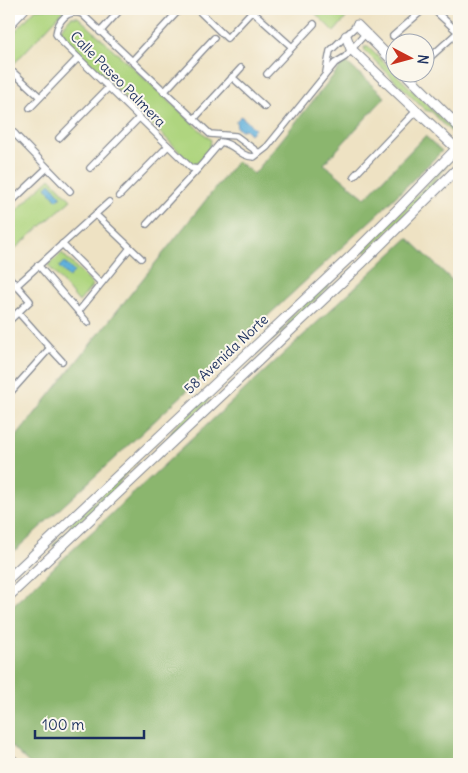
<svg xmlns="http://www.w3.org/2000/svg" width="468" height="773" viewBox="0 0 468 773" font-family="Delius,sans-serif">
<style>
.green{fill:#afd57f;stroke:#65826e}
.forest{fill:#8bb66e;stroke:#537266}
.water{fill:#60b0db;stroke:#3e709c}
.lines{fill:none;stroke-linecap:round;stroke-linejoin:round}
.street-casing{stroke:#848890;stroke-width:8}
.secondary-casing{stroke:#848890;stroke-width:11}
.street{stroke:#fff;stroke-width:5.5}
.secondary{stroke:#fff;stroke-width:9}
.labels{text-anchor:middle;stroke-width:4;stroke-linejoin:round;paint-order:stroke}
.street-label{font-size:14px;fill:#1b2f5e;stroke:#fbf7ec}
</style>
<rect width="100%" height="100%" fill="#fbf7ec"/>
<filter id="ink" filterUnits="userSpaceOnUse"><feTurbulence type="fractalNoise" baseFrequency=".02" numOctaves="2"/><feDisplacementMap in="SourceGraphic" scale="10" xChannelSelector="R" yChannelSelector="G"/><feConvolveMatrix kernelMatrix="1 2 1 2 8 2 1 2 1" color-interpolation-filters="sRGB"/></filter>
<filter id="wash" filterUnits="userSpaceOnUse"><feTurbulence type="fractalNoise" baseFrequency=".0096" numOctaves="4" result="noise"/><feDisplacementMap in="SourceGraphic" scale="20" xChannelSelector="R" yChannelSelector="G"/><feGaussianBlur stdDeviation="1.12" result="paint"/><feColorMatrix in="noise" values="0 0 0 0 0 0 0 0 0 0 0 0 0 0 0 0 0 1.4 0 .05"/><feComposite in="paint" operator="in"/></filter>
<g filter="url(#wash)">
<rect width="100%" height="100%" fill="#eee2c3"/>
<g class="green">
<polygon points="36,9 65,9 9,69 9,38"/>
<polygon points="311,9 348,9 351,12 334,32"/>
<path d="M71,17H78L211,140C210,149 203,162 193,165L62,35L61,29Z"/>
<polygon points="364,47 368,47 452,129 453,134 432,112 425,110 365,51"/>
<polygon points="451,160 434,181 430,189 366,253 363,250"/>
<polygon points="50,178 71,200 9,254 9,218"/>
<polygon points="62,253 93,285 79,302 48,265"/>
<polygon points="332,279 326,290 272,341 271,340 287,325 290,318"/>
<polygon points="240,365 240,366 210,395 207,403 156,451 170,436 174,428"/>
<polygon points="138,462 122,478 118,486 53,547 52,546 69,530 72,522"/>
</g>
<g class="forest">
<polygon points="345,61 385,97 324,164 365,198 425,136 442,151 382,210 9,556 9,446 237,161 254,174"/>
<polygon points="408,238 459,287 459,764 30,764 9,744 9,609"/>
</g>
<g class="water">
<polygon points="241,116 255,129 250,134 245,129 241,130 237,128 236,121"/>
<polygon points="50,183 61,196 57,200 46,187"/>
<polygon points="64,262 74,272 69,277 59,267"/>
</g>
</g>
<g filter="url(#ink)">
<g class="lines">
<defs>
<g id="street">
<polyline points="197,9 227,38 254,9"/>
<polyline points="433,9 459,33"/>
<polyline points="252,11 292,47"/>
<polyline points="100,32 121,9"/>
<polyline points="393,36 424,9"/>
<polyline points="132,61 180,9"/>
<polyline points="426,61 458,32"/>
<polyline points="326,72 330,51 357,25"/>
<polyline points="14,73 40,97"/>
<polyline points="267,74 314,24"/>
<polyline points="232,77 265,107"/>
<polyline points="164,92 214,38"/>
<polyline points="30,108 78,58"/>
<polyline points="194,119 241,68"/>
<polyline points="9,128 70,191"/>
<polyline points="59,138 108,88"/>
<polyline points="9,139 15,134"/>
<path d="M259,153L236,136L210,134L82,14C67,9 58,21 56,34L62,42L191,168L198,169L221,142C237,145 238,156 254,157L267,147L326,74L335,63L345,57L365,34"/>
<polyline points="90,168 139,118"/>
<polyline points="354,176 416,111"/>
<polyline points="119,196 168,146"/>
<polyline points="9,204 47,168"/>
<polyline points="96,215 141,258"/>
<polyline points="147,224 198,169"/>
<polyline points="458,224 459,223"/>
<polyline points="62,244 101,283"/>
<polyline points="38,265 88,323"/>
<polyline points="9,277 30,301 9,321"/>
<polyline points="16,286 109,202"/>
<polyline points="79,311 130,248"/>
<polyline points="50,348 62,361"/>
<polyline points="9,394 50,348 18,312"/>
</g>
<g id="secondary">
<polyline points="9,25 24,9"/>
<polyline points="357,25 396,64"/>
<polyline points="346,36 351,49 457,149 459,154"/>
<polyline points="404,72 459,127"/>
<polyline points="9,578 352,255 401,206 459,146"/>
<polyline points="9,596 361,264 459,167"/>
<polyline points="9,757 16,764"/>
</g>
</defs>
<use href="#street" class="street-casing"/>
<use href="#secondary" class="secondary-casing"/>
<use href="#street" class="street"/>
<use href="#secondary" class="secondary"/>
</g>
</g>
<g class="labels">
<g class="street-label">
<text transform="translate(118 79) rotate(45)" y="5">Calle Paseo Palmera</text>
<text transform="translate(226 354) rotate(-43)" y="5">58 Avenida Norte</text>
</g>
</g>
<rect width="468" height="773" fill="none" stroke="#fbf7ec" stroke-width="30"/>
<g transform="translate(410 58) rotate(96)"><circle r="24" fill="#fbf7ec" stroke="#a1a7b3"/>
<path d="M0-4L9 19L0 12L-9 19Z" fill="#c8321e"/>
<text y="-8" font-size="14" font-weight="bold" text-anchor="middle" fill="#1b2f5e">N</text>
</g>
<path d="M35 730v8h109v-8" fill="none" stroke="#1b2f5e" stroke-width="2.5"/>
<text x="42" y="730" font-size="15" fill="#1b2f5e" stroke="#fbf7ec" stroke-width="4" paint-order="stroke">100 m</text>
</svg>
